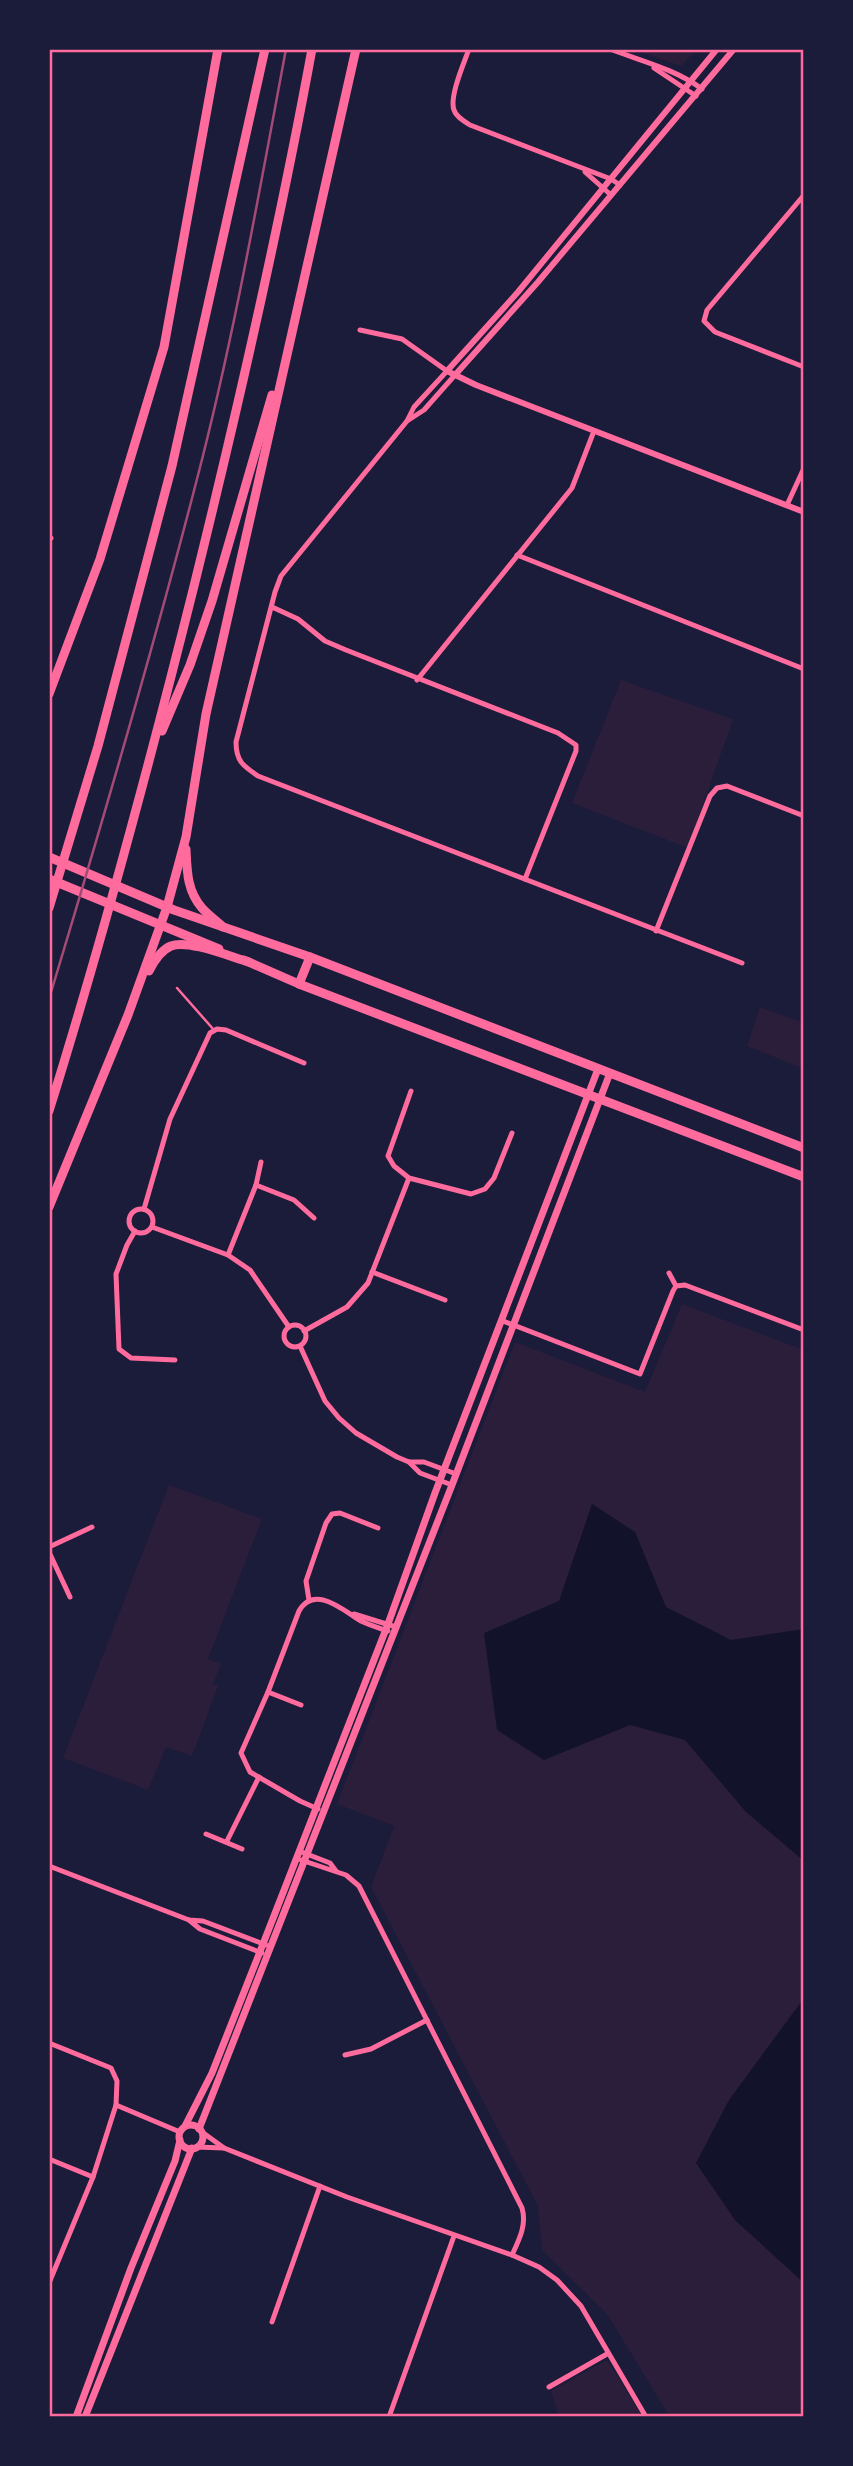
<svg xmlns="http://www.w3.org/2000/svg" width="853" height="2466" viewBox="0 0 853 2466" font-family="Helvetica,sans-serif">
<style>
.green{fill:#2a1e3b}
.water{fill:#12122b}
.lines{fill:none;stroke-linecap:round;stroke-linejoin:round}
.service{stroke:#ff6b9d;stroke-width:2.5}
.minor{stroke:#ff6b9d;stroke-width:5}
.tertiary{stroke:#ff6b9d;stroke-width:6}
.secondary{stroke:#ff6b9d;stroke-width:7}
.trunk{stroke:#ff6b9d;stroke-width:9}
.motorway{stroke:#ff6b9d;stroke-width:9}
.rail{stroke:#a44b75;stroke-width:2.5}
.neatline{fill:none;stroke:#ff6b9d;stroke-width:2.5}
</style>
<rect width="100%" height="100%" fill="#1b1b3a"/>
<g class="green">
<polygon points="632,49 697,49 681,66"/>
<polygon points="621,680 733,719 688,848 572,803"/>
<polygon points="760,1007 804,1023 804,1069 747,1046"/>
<polygon points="682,1304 804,1350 804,2417 670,2417 607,2314 542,2250 538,2206 371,1887 394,1826 337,1804 515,1342 645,1392"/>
<polygon points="169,1485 262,1519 208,1659 221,1664 213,1684 218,1686 192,1756 166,1747 148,1790 63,1758"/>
<polygon points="607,2360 643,2417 559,2417 551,2391"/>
</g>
<g class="water">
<polygon points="592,1504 635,1532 666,1607 731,1640 804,1629 804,1861 746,1812 685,1740 630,1725 544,1760 497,1730 484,1633 559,1601"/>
<polygon points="804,1998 804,2283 735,2220 696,2163 729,2100"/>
</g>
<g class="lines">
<polyline class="service" points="177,988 214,1030"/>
<g class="minor">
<path d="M469,49C464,63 449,97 454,110C456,117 464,121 470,125L611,179L620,185"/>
<path d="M610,49C641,61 675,69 702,89"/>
<polyline points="654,68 696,96"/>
<polyline points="585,172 611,195"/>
<polyline points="804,195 707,310 704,321 715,332 804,367"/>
<path d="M360,330L402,339L447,371L414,407L407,421L281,576L275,592L236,742C236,761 243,766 258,776L742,963"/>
<polyline points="407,421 424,410 455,375"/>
<polyline points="787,505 804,468"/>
<polyline points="49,538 51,538"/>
<polyline points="517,555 804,669"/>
<polyline points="272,607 298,619 325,641 346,650 558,733 576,745 576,751 525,879"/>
<polyline points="417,680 572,488 594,431"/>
<polyline points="656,931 710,796 717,788 727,786 804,816"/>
<polyline points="411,1091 388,1156 394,1166 409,1178 471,1194 485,1189 494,1178 512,1133"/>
<polyline points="256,1185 294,1200 314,1218"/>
<polyline points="144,1209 170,1119 210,1033 217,1029 226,1030 304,1063"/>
<circle cx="141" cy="1221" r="12"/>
<polyline points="152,1227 228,1255 250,1270 289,1327"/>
<polyline points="135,1231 127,1245 116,1274 119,1349 131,1358 175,1360"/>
<polyline points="228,1255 256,1185 261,1162"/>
<polyline points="372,1272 445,1300"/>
<polyline points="669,1273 676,1286"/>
<polyline points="503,1321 640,1374 673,1291 676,1286 685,1285 804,1330"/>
<circle cx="295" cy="1336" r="11"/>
<polyline points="304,1331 347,1307 368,1283 409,1178"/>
<polyline points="300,1346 325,1401 339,1418 356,1433 397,1457 409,1462 424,1462 456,1474"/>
<polyline points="409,1462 420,1473 452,1485"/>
<polyline points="49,1547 92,1527"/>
<polyline points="49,1552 70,1597"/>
<polyline points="309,1600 306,1581 326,1523 332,1514 340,1513 378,1528"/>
<polyline points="354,1614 396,1627"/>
<polyline points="268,1692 301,1705"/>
<path d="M318,1809L300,1801L250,1772L241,1753L268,1692L299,1611C314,1584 343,1610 361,1621C369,1625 379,1628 388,1631"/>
<polyline points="206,1834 242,1849"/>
<polyline points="227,1841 259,1777"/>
<polyline points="299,1851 330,1863 336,1871"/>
<path d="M301,1860L346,1875L359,1886L522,2208C527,2225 519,2240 512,2255"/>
<polyline points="49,1866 189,1920 203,1921 266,1945"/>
<polyline points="189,1920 200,1929 262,1953"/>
<polyline points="49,2043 111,2068 117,2081 116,2105 93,2177 49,2283"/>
<polyline points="345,2055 371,2049 427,2020"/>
<polyline points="116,2105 180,2132"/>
<polyline points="202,2132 224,2148"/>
<polyline points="196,2147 224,2148 347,2197 512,2255 539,2267 557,2280 581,2306 646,2417"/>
<polyline points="49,2159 93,2177"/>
<polyline points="272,2322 320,2186"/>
<polyline points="549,2387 607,2354"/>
<polyline points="389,2417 454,2236"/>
</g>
<g class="tertiary">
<polyline points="717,49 518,292 447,371 476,385 804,512"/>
<polyline points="455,375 538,282 734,49"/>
</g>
<g class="secondary">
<circle cx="191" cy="2137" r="12"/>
<polyline points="185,2126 212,2073 263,1944 388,1624 435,1493 598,1069"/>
<polyline points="199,2129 452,1485 610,1073"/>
<polyline points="76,2417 131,2268 175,2161 180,2140"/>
<polyline points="85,2417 192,2148"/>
</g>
<g class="trunk">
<polyline points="49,857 174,910 310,957 804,1148"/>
<polyline points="49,879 219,949"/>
<polyline points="244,960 299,984 804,1177"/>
<polyline points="299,984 310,957"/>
</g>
<g class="motorway">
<polyline points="49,694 100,559 164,347 218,49"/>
<polyline points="162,731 190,665 212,601 272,395"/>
<path d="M186,849C187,871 187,891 202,908C208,915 217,921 223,927"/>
<polyline points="49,908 98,746 172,466 265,49"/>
<path d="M149,971C154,961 161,950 171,946C188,939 231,957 249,962"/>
<path d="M49,1111C103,938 150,762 194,586C238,408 279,229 312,49"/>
<polyline points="49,1207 128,1015 167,907 186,837 206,714 356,49"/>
</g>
<path class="rail" d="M49,999C101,827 152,654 197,479C234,337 259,193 286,49"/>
</g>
<rect width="853" height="2466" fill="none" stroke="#1b1b3a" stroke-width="102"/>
<rect x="51" y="51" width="751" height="2364" class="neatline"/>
</svg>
